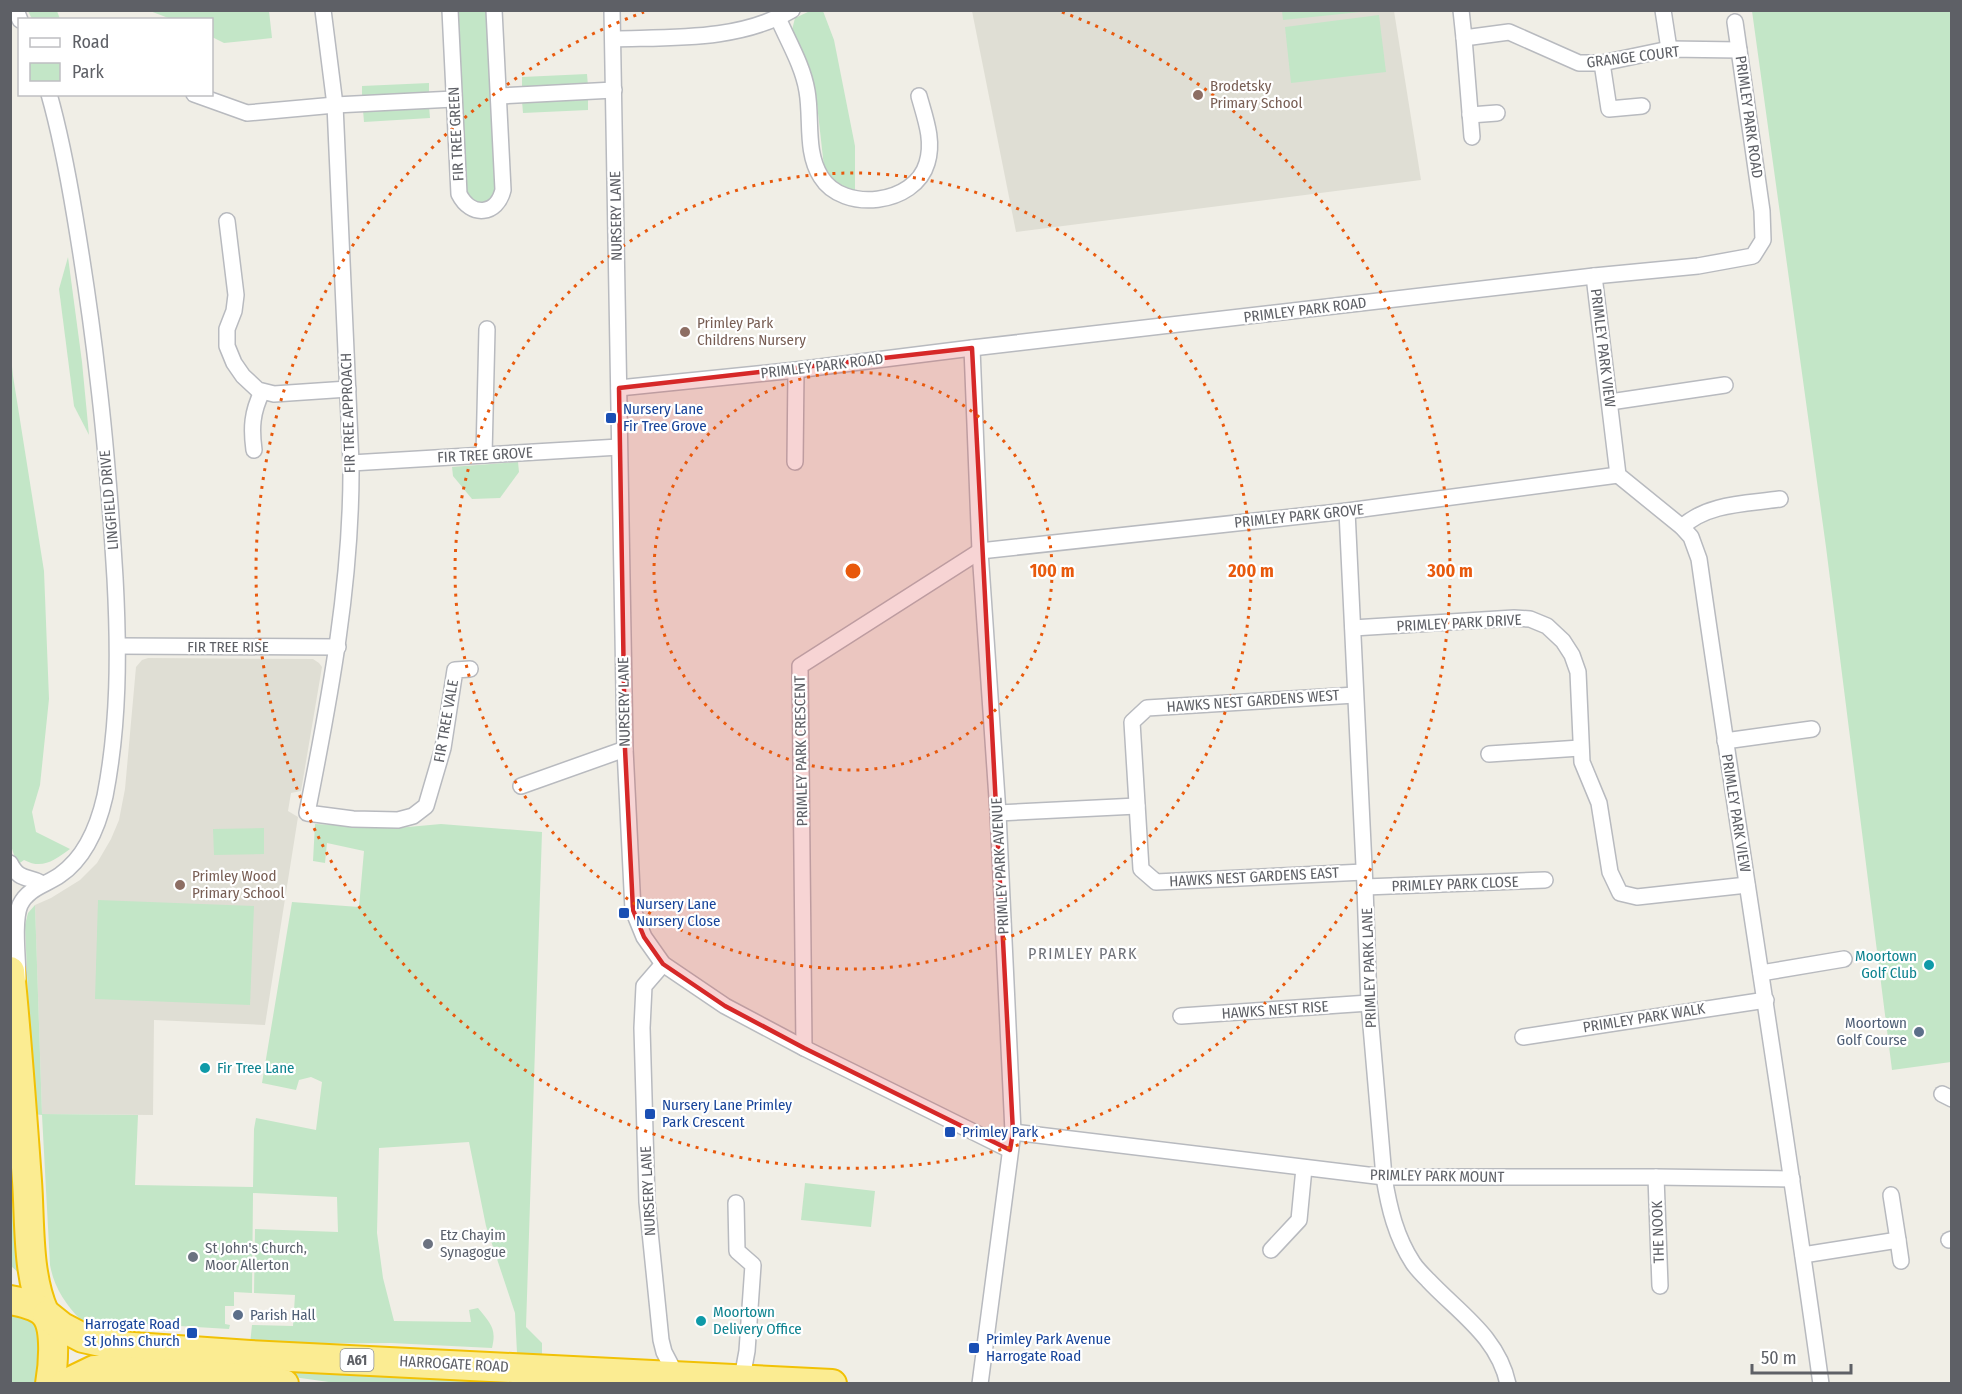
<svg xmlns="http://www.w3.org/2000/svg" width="1962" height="1394" viewBox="0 0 1962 1394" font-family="'Fira Sans Condensed',sans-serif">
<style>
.education{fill:#dfded4}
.green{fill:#c3e6c7}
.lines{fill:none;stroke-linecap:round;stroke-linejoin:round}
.street-casing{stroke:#b8babf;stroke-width:18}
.highway-casing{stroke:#f1c105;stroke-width:32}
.street{stroke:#fff;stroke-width:15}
.highway{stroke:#fbec92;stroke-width:28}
.marked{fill:#d62828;fill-opacity:0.2;stroke:#d62828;stroke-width:4.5;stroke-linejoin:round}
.ring{fill:none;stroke:#e8590c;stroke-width:3;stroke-dasharray:3 6}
.education-dot{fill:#8d6e63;stroke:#fff;stroke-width:2}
.transit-dot{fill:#1a4fb4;stroke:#fff;stroke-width:2}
.culture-dot{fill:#0f9aa8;stroke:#fff;stroke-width:2}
.service-dot{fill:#5c6f8a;stroke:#fff;stroke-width:2}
.worship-dot{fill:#6b7280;stroke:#fff;stroke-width:2}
.labels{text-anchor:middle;stroke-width:4.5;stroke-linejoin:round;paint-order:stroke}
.shield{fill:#fff;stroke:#8e9094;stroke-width:1.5}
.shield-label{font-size:14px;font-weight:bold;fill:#5e6066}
.street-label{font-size:15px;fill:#5e6066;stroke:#fff}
.education-label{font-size:15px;fill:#785e54;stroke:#fff;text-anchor:start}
.transit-label{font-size:15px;fill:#164399;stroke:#fff;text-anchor:start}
.culture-label{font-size:15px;fill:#0d838f;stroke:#fff;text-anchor:start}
.service-label{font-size:15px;fill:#4e5e75;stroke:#fff;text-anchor:end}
.worship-label{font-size:15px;fill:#5b616d;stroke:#fff;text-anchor:start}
.neighbourhood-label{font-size:16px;letter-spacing:1.5px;fill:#6f7278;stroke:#fff}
.centre{fill:#e8590c;stroke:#fff;stroke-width:3}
.ring-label{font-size:18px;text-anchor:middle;font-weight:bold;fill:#e8590c;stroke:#fff;stroke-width:4.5;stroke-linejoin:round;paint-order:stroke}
</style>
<rect width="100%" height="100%" fill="#f0eee6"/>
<g class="education">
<polygon points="972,11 1394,11 1421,180 1016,232"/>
<polygon points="148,658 313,659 319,663 322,667 301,791 291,793 288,811 298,817 265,1025 154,1020 153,1115 42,1114 35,905 51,898 80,880 97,863 111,839 119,820 125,789 136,667 142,660"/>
</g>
<g class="green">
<polygon points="28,11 57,11 60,19 32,19"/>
<polygon points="150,11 269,11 272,38 224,43 212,37 212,20 171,19"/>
<polygon points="456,11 489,11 498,188 494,199 479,205 466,195"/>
<polygon points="810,11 823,11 834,40 855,146 855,193 842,186 833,179 824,167 816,95 811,74 792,30 795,18"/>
<polygon points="1282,11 1282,10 1370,11 1283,20"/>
<polygon points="1752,11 1951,11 1951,1062 1892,1070 1826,547"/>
<polygon points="1379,15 1386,72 1291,83 1285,27"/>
<polygon points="587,74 588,86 522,88 522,77"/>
<polygon points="429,83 429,95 362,98 362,86"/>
<polygon points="588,98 588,110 523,113 522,101"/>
<polygon points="429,106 430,118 364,122 363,110"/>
<polygon points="68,257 82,362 89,435 74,406 59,289"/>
<path d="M10,348L13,376L44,571L49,699L40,785L32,812L36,832L70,849C54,860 43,870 24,860L17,865L10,842Z"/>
<polygon points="518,462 519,472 500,498 472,499 453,476 452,467"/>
<path d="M315,824L397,828L441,824L542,832L526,1327L542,1343V1354L517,1353L515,1313L486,1226L469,1142L379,1148L377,1233L383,1278L394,1321L471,1322L469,1310L478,1308C490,1323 497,1328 492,1348L391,1343L250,1344L252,1325L293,1326L295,1295L254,1293L255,1229L338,1232L337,1197L253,1193L252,1293L234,1292V1306H225V1324L230,1325L229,1329L81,1320C65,1304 54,1287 50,1265L42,1115L33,1114L25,925L28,913L35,905L42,1114L138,1115L135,1185L253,1187L254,1129L256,1118L316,1130L322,1082L311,1077L299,1080L296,1090L262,1083L292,902L359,907L364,851L327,843L325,863L313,861Z"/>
<polygon points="264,828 264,854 214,855 213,829"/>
<polygon points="98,900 254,906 250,1005 95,999"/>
<polygon points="10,1058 20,1274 11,1266"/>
<polygon points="805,1183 875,1191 871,1227 801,1220"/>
<path d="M11,1311C16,1313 24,1315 29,1318C48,1330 39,1366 37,1383L11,1384Z"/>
<polygon points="258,1361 595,1383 343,1384 258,1372"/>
</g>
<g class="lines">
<defs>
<g id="street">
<polyline points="16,10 20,20"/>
<path d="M323,10L335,105L351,463C352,581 330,697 307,813L353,819L398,820L413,816L426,806L443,748L455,670L470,669"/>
<path d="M450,10L459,194C471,218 497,215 503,190L494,10"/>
<polyline points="612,10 625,749 633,910 644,937 663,964 725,1006 804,1048 1010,1150"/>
<polyline points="1461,10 1464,38 1509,32 1579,63 1602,63 1669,49 1739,50"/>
<polyline points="1663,10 1669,49"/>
<path d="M778,18C788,41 803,66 807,91C812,119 805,152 821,177C843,213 915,205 927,163C934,140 925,118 919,96"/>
<polyline points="1464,38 1472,137"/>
<path d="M613,39C673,37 739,41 792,10"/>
<polyline points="1602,63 1609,109 1642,106"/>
<polyline points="194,94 247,113 335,105 454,99"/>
<polyline points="500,96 614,90"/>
<polyline points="1470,115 1497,113"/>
<polyline points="227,221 236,295 234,311 227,329 227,346 234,363 243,376 258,390 274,394 348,389"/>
<path d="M1594,276L1618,475L1682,527L1691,537L1699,559C1738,834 1783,1108 1821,1384"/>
<polyline points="972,348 980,551 998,813 1013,1132 980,1384"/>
<polyline points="619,388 796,370 972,348 1594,276 1698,266 1753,256 1763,240 1762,211 1735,22"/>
<polyline points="1610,402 1725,385"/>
<path d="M254,450C251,428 252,412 262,392"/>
<polyline points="484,455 487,329"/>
<polyline points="795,462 796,370"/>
<polyline points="351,463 619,447"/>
<path d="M1347,511L1365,887L1369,1003L1384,1177C1389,1208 1396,1237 1413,1263C1417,1269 1423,1275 1428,1280C1459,1313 1498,1337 1508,1384"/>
<path d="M1682,527C1708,503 1746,504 1780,499"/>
<polyline points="1353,628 1514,618 1530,619 1547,626 1563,641 1572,655 1578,672 1582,762 1599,803 1610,872 1620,893 1637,897 1747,885"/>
<polyline points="118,646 338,647"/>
<polyline points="1355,695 1147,708 1132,722 1141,869 1156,882 1364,872"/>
<polyline points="1725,741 1812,729"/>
<polyline points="1489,754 1580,748"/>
<polyline points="521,786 625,749"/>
<polyline points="998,813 1137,806"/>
<path d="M10,863C19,881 28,876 41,883"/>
<polyline points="1365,887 1545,880"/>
<polyline points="663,964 644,986 642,1028 647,1202 661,1340 664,1352 676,1375"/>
<polyline points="1761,973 1844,959"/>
<path d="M18,979C18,959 13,922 20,905C28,888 46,885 60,875C86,857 98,827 105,796C119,724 119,652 115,578C111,512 106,445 98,379C92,325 84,271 75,217C68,175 61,136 49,94"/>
<polyline points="1181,1016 1369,1003"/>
<polyline points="1523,1037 1766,1000"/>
<polyline points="804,1048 800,666 980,551 1347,511 1618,475"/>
<polyline points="1942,1094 1952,1099"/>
<polyline points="1013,1132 1384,1177 1656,1177 1792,1179"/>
<polyline points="1656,1177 1660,1286"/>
<polyline points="736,1203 737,1251 753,1265 747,1351 742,1378"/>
<polyline points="1898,1240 1901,1261"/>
<polyline points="1949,1240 1952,1239"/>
<polyline points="1271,1250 1299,1220 1304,1168"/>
<polyline points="1803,1255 1898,1240 1891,1195"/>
</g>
<g id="highway">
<path d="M10,971C17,1041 22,1111 27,1181C30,1222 27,1274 44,1312"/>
<path d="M10,1300C21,1302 38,1306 45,1314C57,1328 53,1367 50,1384"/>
<polyline points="47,1315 62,1327 83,1338 119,1346 250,1355 832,1384"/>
<polyline points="65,1384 94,1370 108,1370 253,1379 284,1384"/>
</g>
</defs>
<use href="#street" class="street-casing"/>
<use href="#highway" class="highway-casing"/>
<use href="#street" class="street"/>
<use href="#highway" class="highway"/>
</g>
<path class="marked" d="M972,348L1013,1132L1010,1150L804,1048L725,1006L663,964L644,937L633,910L625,749L619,388Z"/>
<g class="ring">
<circle cx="853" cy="571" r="199"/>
<circle cx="853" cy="571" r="398"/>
<path d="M1062 12A597 597 0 1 1 644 12"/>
</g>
<g class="education-dot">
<circle cx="1198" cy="95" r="6"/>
<circle cx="685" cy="332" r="6"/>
<circle cx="180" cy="885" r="6"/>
</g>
<g class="transit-dot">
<rect x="605" y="412" width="12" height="12" rx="3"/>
<rect x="618" y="907" width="12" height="12" rx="3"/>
<rect x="644" y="1108" width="12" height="12" rx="3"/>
<rect x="944" y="1126" width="12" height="12" rx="3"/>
<rect x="186" y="1327" width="12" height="12" rx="3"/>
<rect x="968" y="1342" width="12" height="12" rx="3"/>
</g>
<g class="culture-dot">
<circle cx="1929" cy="965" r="6"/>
<circle cx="205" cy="1068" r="6"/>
<circle cx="701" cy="1321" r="6"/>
</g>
<g class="service-dot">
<circle cx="1919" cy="1032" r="6"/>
<circle cx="238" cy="1315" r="6"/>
</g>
<g class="worship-dot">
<circle cx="428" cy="1244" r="6"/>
<circle cx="193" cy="1257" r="6"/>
</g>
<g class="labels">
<rect class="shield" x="340.5" y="1349" width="33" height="22" rx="4.5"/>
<g class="shield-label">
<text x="357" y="1365">A61</text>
</g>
<g class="street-label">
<text transform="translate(1633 57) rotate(-7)" y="5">GRANGE COURT</text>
<text transform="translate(1749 117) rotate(82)" y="5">PRIMLEY PARK ROAD</text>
<text transform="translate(456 134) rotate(-93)" y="5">FIR TREE GREEN</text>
<text transform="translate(616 216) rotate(-91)" y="5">NURSERY LANE</text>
<text transform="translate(1305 310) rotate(-7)" y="5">PRIMLEY PARK ROAD</text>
<text transform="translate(1603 348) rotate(83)" y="5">PRIMLEY PARK VIEW</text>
<text transform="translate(822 366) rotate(-7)" y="5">PRIMLEY PARK ROAD</text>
<text transform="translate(348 413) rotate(-92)" y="5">FIR TREE APPROACH</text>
<text transform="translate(485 455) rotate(-3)" y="5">FIR TREE GROVE</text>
<text transform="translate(109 500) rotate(-95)" y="5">LINGFIELD DRIVE</text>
<text transform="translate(1299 516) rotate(-6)" y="5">PRIMLEY PARK GROVE</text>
<text transform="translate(1459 623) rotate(-3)" y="5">PRIMLEY PARK DRIVE</text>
<text x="228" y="652">FIR TREE RISE</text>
<text transform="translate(1253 701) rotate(-4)" y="5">HAWKS NEST GARDENS WEST</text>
<text transform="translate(624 702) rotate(-91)" y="5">NURSERY LANE</text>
<text transform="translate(446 721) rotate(-80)" y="5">FIR TREE VALE</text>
<text transform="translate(801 751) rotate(-91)" y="5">PRIMLEY PARK CRESCENT</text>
<text transform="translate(1736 813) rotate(81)" y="5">PRIMLEY PARK VIEW</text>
<text transform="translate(1000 866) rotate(-93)" y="5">PRIMLEY PARK AVENUE</text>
<text transform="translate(1254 877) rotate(-3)" y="5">HAWKS NEST GARDENS EAST</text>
<text transform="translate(1455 884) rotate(-2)" y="5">PRIMLEY PARK CLOSE</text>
<text transform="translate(1369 968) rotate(-92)" y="5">PRIMLEY PARK LANE</text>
<text transform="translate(1275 1010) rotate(-4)" y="5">HAWKS NEST RISE</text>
<text transform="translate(1644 1018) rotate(-9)" y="5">PRIMLEY PARK WALK</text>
<text transform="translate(1437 1176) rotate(1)" y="5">PRIMLEY PARK MOUNT</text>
<text transform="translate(648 1191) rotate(-93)" y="5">NURSERY LANE</text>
<text transform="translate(1658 1232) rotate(-92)" y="5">THE NOOK</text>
<text transform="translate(454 1364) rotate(3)" y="5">HARROGATE ROAD</text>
</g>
<g class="education-label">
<text x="1210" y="91">Brodetsky<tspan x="1210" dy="17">Primary School</tspan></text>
<text x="697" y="328">Primley Park<tspan x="697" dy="17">Childrens Nursery</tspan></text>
<text x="192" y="881">Primley Wood<tspan x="192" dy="17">Primary School</tspan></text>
</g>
<g class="transit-label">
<text x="623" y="414">Nursery Lane<tspan x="623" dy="17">Fir Tree Grove</tspan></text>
<text x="636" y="909">Nursery Lane<tspan x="636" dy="17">Nursery Close</tspan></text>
<text x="662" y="1110">Nursery Lane Primley<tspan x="662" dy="17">Park Crescent</tspan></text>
<text x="962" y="1137">Primley Park</text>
<text x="180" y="1329" text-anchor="end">Harrogate Road<tspan x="180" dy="17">St Johns Church</tspan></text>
<text x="986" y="1344">Primley Park Avenue<tspan x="986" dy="17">Harrogate Road</tspan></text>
</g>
<g class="culture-label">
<text x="1917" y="961" text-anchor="end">Moortown<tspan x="1917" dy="17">Golf Club</tspan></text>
<text x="217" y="1073">Fir Tree Lane</text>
<text x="713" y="1317">Moortown<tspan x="713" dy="17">Delivery Office</tspan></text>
</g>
<g class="service-label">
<text x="1907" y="1028">Moortown<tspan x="1907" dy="17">Golf Course</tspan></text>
<text x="250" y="1320" text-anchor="start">Parish Hall</text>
</g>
<g class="worship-label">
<text x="440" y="1240">Etz Chayim<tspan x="440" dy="17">Synagogue</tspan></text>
<text x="205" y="1253">St John's Church,<tspan x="205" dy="17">Moor Allerton</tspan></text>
</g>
<g class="neighbourhood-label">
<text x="1083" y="959">PRIMLEY PARK</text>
</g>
</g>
<circle cx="853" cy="571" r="9" class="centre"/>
<g class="ring-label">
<text x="1052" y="577">100 m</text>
<text x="1251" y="577">200 m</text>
<text x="1450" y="577">300 m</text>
</g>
<rect width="1962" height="1394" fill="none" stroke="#5e6066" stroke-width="24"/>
<rect x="18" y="18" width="195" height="78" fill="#ffffff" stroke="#bfbfc2" stroke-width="1.5"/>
<rect x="30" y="38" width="30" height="9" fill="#ffffff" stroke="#bfbfc2" stroke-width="1.5"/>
<text x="72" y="48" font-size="18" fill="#5e6066">Road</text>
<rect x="30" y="63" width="30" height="18" fill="#c3e6c7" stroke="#bfbfc2" stroke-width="1.5"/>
<text x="72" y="78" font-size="18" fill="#5e6066">Park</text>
<path d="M1752 1364v9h99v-9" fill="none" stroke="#5e6066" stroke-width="3"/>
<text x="1761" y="1364" font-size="18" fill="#5e6066" stroke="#ffffff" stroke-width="4.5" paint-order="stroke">50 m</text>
</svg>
